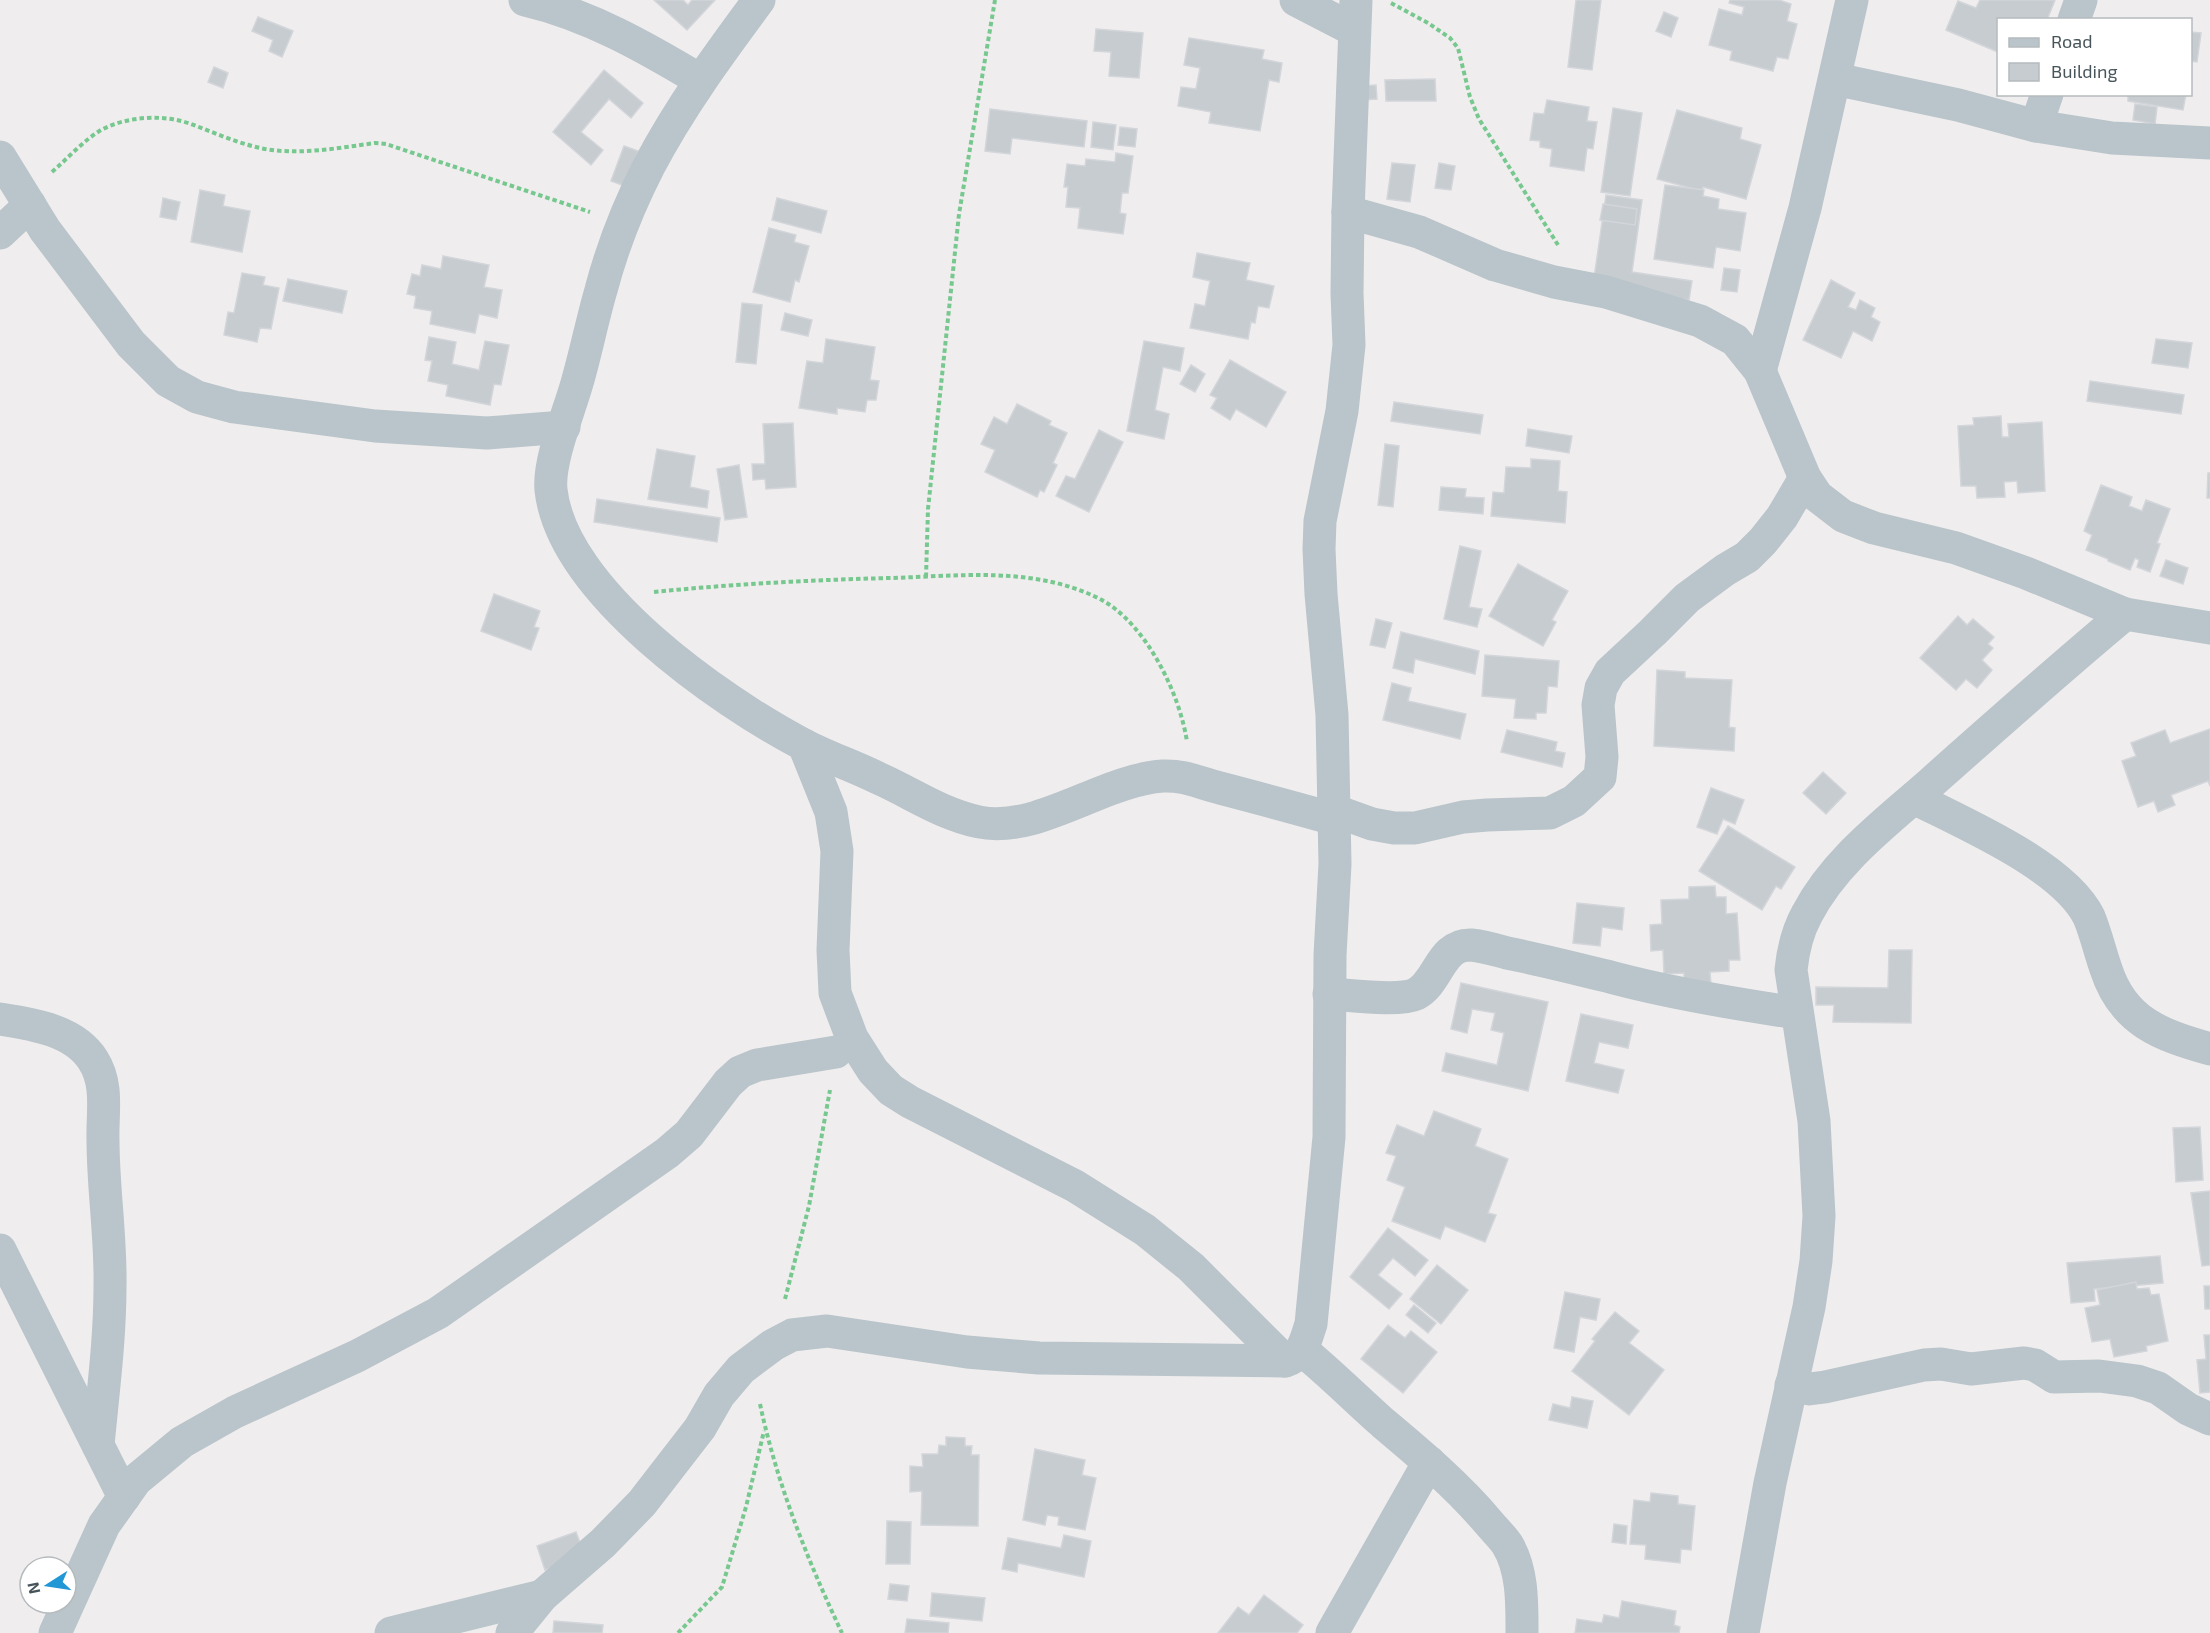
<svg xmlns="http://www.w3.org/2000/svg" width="2210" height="1633" viewBox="0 0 2210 1633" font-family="'Exo 2',sans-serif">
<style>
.building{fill:#c7ccd0;stroke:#d2d5d9;stroke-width:1.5}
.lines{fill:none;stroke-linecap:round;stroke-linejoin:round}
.path{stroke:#77c88f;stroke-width:4;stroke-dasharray:4.5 3;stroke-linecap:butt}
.minor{stroke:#b9c5ca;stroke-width:33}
</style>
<rect width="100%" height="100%" fill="#f0edee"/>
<g class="building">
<polygon points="654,0 683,0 688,5 692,0 715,0 687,30"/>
<polygon points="1576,0 1601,0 1592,70 1568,67"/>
<polygon points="1730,0 1779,0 1791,4 1787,21 1797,24 1788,59 1777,57 1773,71 1730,60 1732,51 1709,45 1719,9 1742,15 1744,7 1729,3"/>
<polygon points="1980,0 2055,0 2047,20 1998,20 1998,52 1946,30 1958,1 1976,8"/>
<polygon points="1664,12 1678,18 1671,37 1656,31"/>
<polygon points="258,17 293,31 282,57 269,51 273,40 252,31"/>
<polygon points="1096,29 1143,33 1139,78 1109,76 1111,52 1094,51"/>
<polygon points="2190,32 2201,33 2197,62 2190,61"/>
<polygon points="1189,38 1264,50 1262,59 1282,63 1279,82 1269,80 1260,131 1209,123 1211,112 1178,106 1181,87 1196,89 1200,68 1184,65"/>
<polygon points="214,67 228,73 223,88 208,82"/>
<polygon points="604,70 643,103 631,118 609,99 581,132 603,150 591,165 553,132"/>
<polygon points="1435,79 1436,101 1386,101 1385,80"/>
<polygon points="1376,85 1377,99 1362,100 1362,86"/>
<polygon points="2128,94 2186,94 2183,110 2128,101"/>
<polygon points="1547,100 1589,107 1587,121 1597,122 1593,149 1587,148 1584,171 1550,166 1552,149 1540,147 1540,141 1530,140 1534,113 1544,114"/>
<polygon points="2135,104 2157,107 2155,124 2133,120"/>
<polygon points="1613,108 1642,113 1630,196 1601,192"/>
<polygon points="990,109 1087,121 1084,147 1012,138 1010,154 985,151"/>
<polygon points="1677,110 1742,128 1740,139 1761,145 1746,199 1703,187 1702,191 1657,179"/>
<polygon points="1093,122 1116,125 1113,150 1091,147"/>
<polygon points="1120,127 1137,129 1135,147 1118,145"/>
<polygon points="624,146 638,151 625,186 611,181"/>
<polygon points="1116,153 1133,156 1128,193 1122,193 1120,213 1126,214 1123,234 1078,228 1080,208 1066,207 1068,187 1064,187 1067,164 1085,166 1086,159 1115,162"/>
<polygon points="1392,163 1415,165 1410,202 1387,199"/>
<polygon points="1439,163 1455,166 1451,190 1435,188"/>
<polygon points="1665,185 1704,190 1703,196 1719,199 1718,209 1746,213 1740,251 1716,247 1713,268 1654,259"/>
<polygon points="200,190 225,195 223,206 250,211 242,252 191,242"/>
<polygon points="1606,195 1642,200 1632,272 1692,281 1689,300 1593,285"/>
<polygon points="163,198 180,202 176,220 160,217"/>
<polygon points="777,198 827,211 821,233 772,220"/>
<polygon points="1603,204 1637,209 1635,225 1600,220"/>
<polygon points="769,228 796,235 794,242 809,246 799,282 795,280 790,302 753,292"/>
<polygon points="1197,253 1250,263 1246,280 1274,286 1269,308 1258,306 1255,323 1251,322 1248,339 1190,328 1195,304 1205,306 1210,281 1193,277"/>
<polygon points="443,256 489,265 484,287 502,290 497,318 479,314 475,333 430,324 432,311 414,308 416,296 407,294 412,274 420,276 422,265 441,269"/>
<polygon points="1724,268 1740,270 1737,292 1721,290"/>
<polygon points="242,273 265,277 263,285 279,288 271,329 260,328 257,342 224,335 228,312 234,313"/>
<polygon points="288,279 347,291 342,313 283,301"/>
<polygon points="1831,280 1855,293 1848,307 1856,310 1860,300 1875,308 1871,317 1880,322 1872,341 1853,331 1841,358 1803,340"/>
<polygon points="742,303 762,305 756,364 736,362"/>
<polygon points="785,313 812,320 808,336 781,330"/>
<polygon points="429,337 456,342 452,364 479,370 485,341 509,345 501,385 494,384 490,405 446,396 448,385 428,381 432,361 425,360"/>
<polygon points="826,339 875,347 870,380 879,381 876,400 867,400 865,412 837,408 837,414 799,408 807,361 823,363"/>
<polygon points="2156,339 2192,343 2188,368 2152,363"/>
<polygon points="1144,341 1184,348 1180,371 1163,367 1155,410 1169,414 1164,439 1127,431"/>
<polygon points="1230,360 1286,392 1266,427 1236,409 1230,420 1211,408 1217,398 1210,395"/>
<polygon points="1191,365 1205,374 1195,392 1180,384"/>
<polygon points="2090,381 2184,395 2181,414 2087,401"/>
<polygon points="1394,402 1483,415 1480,434 1391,421"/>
<polygon points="1017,404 1051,421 1049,425 1067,433 1053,463 1057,465 1044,492 1040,490 1037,497 985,472 995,450 981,444 994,417 1007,424"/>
<polygon points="2001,416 2002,437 2009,437 2008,424 2042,422 2045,491 2018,493 2017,481 2004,482 2005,497 1977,498 1976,486 1961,486 1958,426 1974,425 1973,418"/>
<polygon points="793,423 796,487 766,489 765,479 753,480 752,464 765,464 763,424"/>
<polygon points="1528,429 1572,436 1569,453 1526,446"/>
<polygon points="1099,430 1123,442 1089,512 1056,496 1066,476 1075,479"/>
<polygon points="1385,444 1399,446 1393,507 1378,505"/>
<polygon points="657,449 695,456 690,487 709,491 707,508 648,499"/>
<polygon points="1531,459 1560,461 1558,491 1567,492 1565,523 1491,516 1493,492 1504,493 1506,467 1531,468"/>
<polygon points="739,465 747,517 725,520 717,469"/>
<polygon points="2208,473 2210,473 2210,498 2207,498"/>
<polygon points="2101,485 2132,497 2129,506 2142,511 2146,500 2170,509 2157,543 2160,544 2150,572 2137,567 2139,560 2135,558 2130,570 2108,561 2108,559 2086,550 2092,535 2084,531"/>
<polygon points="1441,487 1466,489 1465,497 1484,498 1483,514 1439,510"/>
<polygon points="597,499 720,518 717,542 594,522"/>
<polygon points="1460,546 1481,551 1469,607 1482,609 1477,627 1444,619"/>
<polygon points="2166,560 2188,568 2183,584 2160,576"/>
<polygon points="1518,564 1568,591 1552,620 1556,622 1543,646 1489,616"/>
<polygon points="494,594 540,611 534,627 539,628 531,650 481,631"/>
<polygon points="1958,616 1967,625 1973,619 1994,637 1988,644 1993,648 1982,660 1992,670 1977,688 1966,679 1956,690 1920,658"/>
<polygon points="1376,619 1392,623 1385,648 1370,645"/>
<polygon points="1401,632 1479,651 1475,674 1415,659 1413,673 1393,668"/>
<polygon points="1485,655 1559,661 1557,687 1548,686 1546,713 1536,713 1536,719 1514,718 1516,699 1482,696"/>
<polygon points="1657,670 1685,672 1685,678 1732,680 1729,727 1735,728 1734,751 1654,746"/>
<polygon points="1392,683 1411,688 1408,701 1466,714 1460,739 1383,720"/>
<polygon points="2210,729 2210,786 2208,781 2171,795 2175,805 2158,812 2154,801 2138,807 2122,761 2136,756 2131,743 2165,730 2170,743"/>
<polygon points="1507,730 1557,742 1555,751 1565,753 1562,767 1501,752"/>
<polygon points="1823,772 1846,793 1826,814 1803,793"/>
<polygon points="1711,788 1744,800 1735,824 1723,819 1717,834 1697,827"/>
<polygon points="1728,826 1795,867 1781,889 1776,886 1762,910 1699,871"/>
<polygon points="1715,886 1716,897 1726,897 1726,914 1737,913 1740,960 1729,960 1729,971 1710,972 1711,985 1684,985 1684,973 1664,974 1663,950 1651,951 1650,925 1662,924 1661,900 1689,899 1689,887"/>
<polygon points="1577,903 1624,908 1622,930 1602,927 1600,946 1573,943"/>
<polygon points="1889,950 1912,950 1911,1023 1833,1022 1834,1005 1816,1005 1816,987 1888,988"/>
<polygon points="1461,983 1548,1002 1528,1091 1442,1071 1446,1053 1497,1065 1504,1033 1491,1030 1495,1013 1472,1009 1467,1033 1451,1029"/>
<polygon points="1581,1014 1633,1025 1628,1048 1599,1042 1594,1063 1624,1070 1618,1093 1566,1081"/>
<polygon points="1434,1111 1481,1129 1475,1146 1508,1159 1488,1213 1496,1215 1485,1242 1445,1226 1440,1239 1392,1221 1405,1187 1387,1180 1396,1156 1386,1153 1397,1125 1424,1136"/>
<polygon points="2200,1127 2203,1180 2176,1182 2173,1128"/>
<polygon points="2210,1191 2210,1265 2202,1266 2191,1193"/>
<polygon points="1388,1228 1428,1260 1415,1276 1393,1258 1378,1275 1402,1294 1389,1309 1350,1277"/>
<polygon points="2160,1256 2163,1283 2094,1289 2095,1301 2071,1303 2067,1263"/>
<polygon points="1437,1265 1468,1290 1441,1324 1410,1299"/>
<polygon points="2136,1282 2137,1289 2149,1288 2151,1295 2159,1294 2168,1341 2146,1346 2147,1351 2114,1357 2110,1339 2092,1342 2085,1308 2100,1305 2097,1290"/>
<polygon points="2204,1286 2210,1286 2210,1309 2205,1309"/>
<polygon points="1565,1292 1600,1299 1596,1320 1580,1317 1574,1352 1554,1348"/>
<polygon points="1414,1305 1436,1323 1428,1333 1406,1315"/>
<polygon points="1615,1312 1639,1331 1629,1343 1664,1370 1629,1415 1572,1371 1595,1341 1592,1339"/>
<polygon points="1388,1325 1405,1338 1411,1331 1437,1352 1403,1393 1361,1359"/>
<polygon points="2204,1335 2210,1335 2210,1392 2200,1393 2197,1360 2206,1359"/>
<polygon points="1572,1397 1593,1401 1587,1428 1549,1420 1553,1404 1570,1408"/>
<polygon points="946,1437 965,1438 965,1446 972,1446 971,1455 979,1455 978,1526 921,1525 922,1491 910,1492 910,1466 923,1467 922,1454 938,1454 939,1445 946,1446"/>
<polygon points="1035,1449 1085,1460 1082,1475 1096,1478 1085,1530 1058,1525 1059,1517 1047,1515 1045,1525 1023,1520"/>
<polygon points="1651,1493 1678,1496 1678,1504 1695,1506 1691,1550 1681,1549 1680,1563 1645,1559 1646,1545 1630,1544 1634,1500 1650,1502"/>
<polygon points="887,1521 911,1522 910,1564 886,1564"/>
<polygon points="1614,1524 1627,1526 1626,1544 1612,1542"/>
<polygon points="576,1532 585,1556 545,1570 537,1546"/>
<polygon points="1064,1535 1091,1541 1084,1577 1018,1563 1017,1572 1002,1569 1008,1538 1061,1548"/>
<polygon points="890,1584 909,1586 907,1601 888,1599"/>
<polygon points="932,1593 985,1598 982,1621 930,1616"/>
<polygon points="1264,1595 1303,1625 1297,1633 1218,1633 1238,1607 1249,1615"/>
<polygon points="1622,1601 1676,1611 1674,1625 1680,1627 1679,1633 1575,1633 1577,1619 1602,1623 1604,1615 1619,1618"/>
<polygon points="907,1619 949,1623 948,1633 905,1633"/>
<polygon points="554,1621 603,1625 602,1633 553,1633"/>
</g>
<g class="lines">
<g class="path">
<polyline points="1391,3 1428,23 1450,38 1458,48 1470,97 1479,119 1558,245"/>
<path d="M52,172C68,158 83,141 101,130C128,116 163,114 191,124C215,133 239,144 265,149C301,155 338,148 375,143L386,144L590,212"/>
<polyline points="926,577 928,509 959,214 995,0"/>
<path d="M654,592C733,584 811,580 890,578C960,576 1035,566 1100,599C1146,623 1180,694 1187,742"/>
<polyline points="785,1299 809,1206 830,1090"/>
<path d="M760,1404C777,1484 807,1559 842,1633"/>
<polyline points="678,1633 722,1587 746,1507 764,1431"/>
</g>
<g class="minor">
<path d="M525,0C589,15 645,47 700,80"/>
<path d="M759,0C719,54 680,107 649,166C629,205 612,248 601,290C592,321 586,352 577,383C569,412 548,461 551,490C562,591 720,701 804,745C827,757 854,766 878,778C914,794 939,813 979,822C1038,834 1102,780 1163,776C1185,775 1199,783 1220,788C1258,798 1296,808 1334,819"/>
<polyline points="1296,0 1354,30"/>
<polyline points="2074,20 2081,0"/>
<polyline points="1835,79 1958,105 2036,126 2112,138 2210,143"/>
<polyline points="2036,126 2047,94"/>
<polyline points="0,157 45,230 131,344 168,381 197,397 234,407 375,426 487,433 564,427"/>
<polyline points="1348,212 1419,232 1495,265 1554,282 1606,292 1700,321 1735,340 1760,371 1805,478 1817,496 1843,516 1874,528 1956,548 2026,573 2125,614 2210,628"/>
<polyline points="0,233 30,205"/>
<polyline points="1760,371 1805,208 1852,0"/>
<polyline points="804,745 831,812 837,851 833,950 835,993 852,1038 873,1071 891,1090 910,1102 1075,1186 1145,1230 1191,1267 1285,1361"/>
<path d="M1914,798C1965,824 2064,866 2089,917C2096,934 2100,952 2106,969C2123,1022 2161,1035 2210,1049"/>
<polyline points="1333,810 1372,824 1394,828 1415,828 1463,817 1487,815 1550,813 1574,801 1600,777 1602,757 1598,705 1601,688 1610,672 1653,632 1687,598 1725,570 1747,557 1763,541 1782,517 1805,478"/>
<path d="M1329,994C1349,995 1399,1002 1416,994C1439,982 1440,944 1471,945C1483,946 1496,950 1507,953C1543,960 1578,969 1614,978C1674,994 1736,1004 1797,1013"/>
<path d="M0,1019C32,1024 74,1030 93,1060C109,1085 102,1113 103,1140C103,1189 111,1237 110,1286C110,1339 103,1392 98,1445"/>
<polyline points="0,1250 124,1497"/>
<path d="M1302,1350C1330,1373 1356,1399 1383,1423C1420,1454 1458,1486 1489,1523C1495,1530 1502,1537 1507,1544C1523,1570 1522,1604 1522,1633"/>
<polyline points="1791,1385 1809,1389 1825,1387 1924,1365 1941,1364 1971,1369 2024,1363 2035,1365 2054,1377 2099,1376 2137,1381 2158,1388 2188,1409 2210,1419"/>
<polyline points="55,1633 104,1525 136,1480 182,1442 235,1412 357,1356 438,1313 667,1153 689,1134 728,1083 740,1072 757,1065 836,1052"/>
<polyline points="391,1633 542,1596"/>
<path d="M512,1633L542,1596L603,1543L642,1503L700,1428L719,1395L741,1369L773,1345L792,1335L827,1331L967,1352L1039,1358L1285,1361C1304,1355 1305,1341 1311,1324L1329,1137L1330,955L1335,864L1332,715L1321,594L1319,549L1320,521L1342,411L1349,345L1347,293L1348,212L1356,0"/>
<polyline points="1332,1633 1429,1462"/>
<path d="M1743,1633L1770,1483L1809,1307L1816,1261L1819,1216L1814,1121L1791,970C1793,950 1797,932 1807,914C1835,860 1888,821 1932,782C1996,725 2059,669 2125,614"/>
</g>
</g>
<rect x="1997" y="18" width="195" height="78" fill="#ffffff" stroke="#b5bbbd" stroke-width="1.5"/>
<rect x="2009" y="38" width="30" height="9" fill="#b9c5ca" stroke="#b5bbbd" stroke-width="1.5"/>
<text x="2051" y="48" font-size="18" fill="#47555a">Road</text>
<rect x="2009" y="63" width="30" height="18" fill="#c7ccd0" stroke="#b5bbbd" stroke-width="1.5"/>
<text x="2051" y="78" font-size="18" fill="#47555a">Building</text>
<g transform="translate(48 1585) rotate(258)"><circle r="28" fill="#ffffff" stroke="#b5bbbd" stroke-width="1.5"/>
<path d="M0-4.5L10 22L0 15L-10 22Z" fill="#2197d6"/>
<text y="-9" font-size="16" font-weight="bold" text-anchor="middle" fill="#47555a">N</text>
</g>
</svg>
